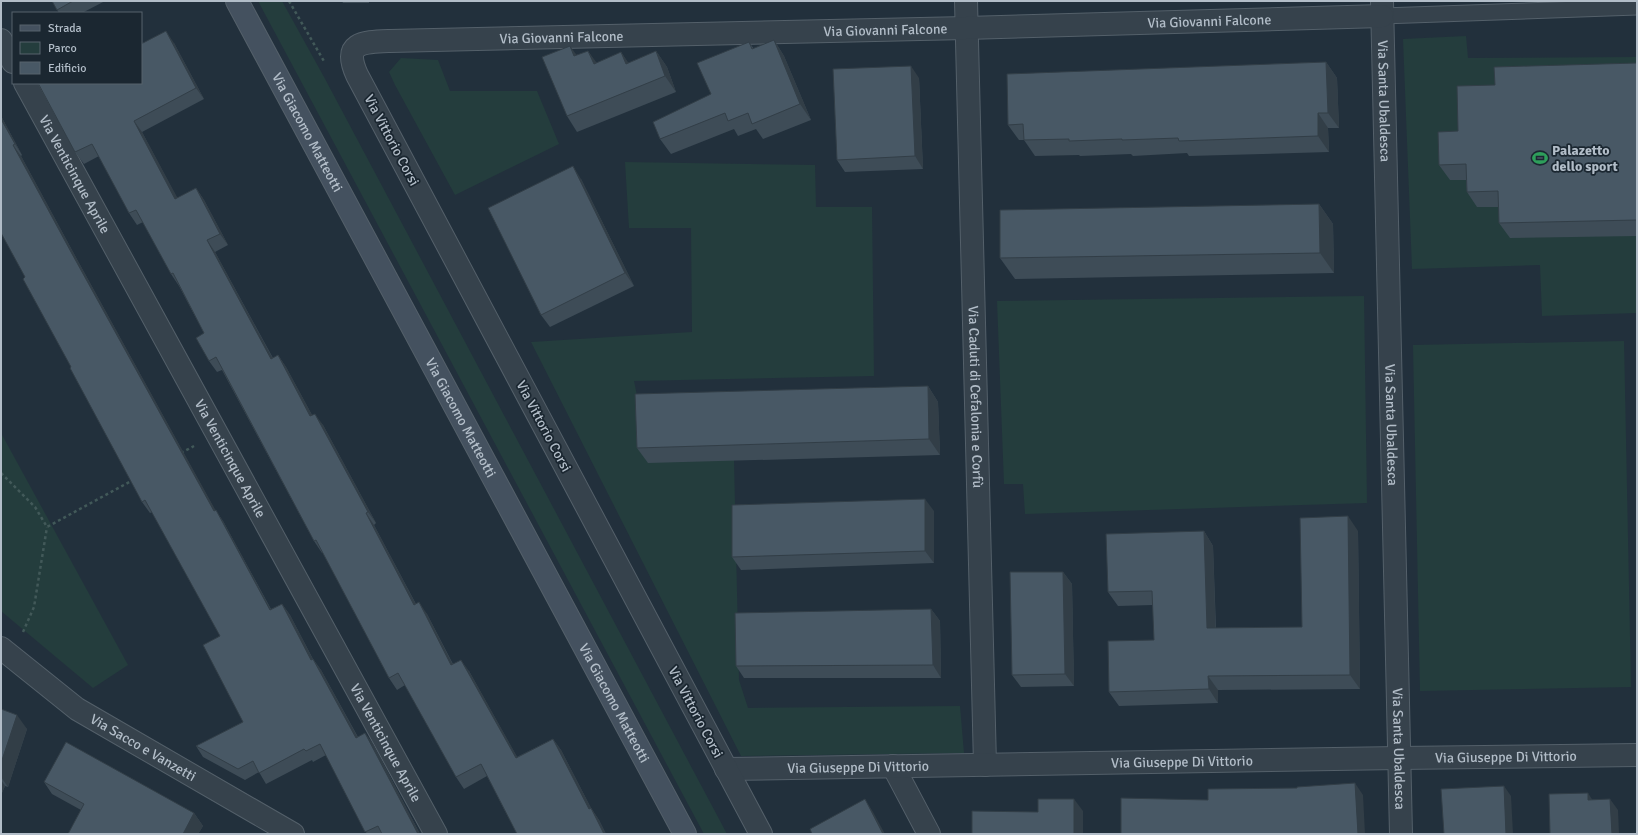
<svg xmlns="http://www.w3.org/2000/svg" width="1638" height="835" viewBox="0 0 1638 835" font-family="Signika,sans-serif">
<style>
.green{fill:#243d3d}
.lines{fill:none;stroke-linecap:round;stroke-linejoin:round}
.service-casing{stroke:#54606a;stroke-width:17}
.minor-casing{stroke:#54606a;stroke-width:24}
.secondary-casing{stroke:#54606a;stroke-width:24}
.path{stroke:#425959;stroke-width:2.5;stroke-dasharray:3 3;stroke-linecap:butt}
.service{stroke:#36424c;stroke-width:15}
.minor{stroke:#36424c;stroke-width:22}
.secondary{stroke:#44515f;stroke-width:22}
.wall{fill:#3e4c57}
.shaded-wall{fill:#323e47}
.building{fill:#485865;stroke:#323e47}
.labels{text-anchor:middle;stroke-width:3.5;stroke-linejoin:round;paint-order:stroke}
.street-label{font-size:14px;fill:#b2bdc8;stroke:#1b2731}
.poi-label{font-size:14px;font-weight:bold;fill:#b2bdc8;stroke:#1b2731;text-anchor:start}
</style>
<rect width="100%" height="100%" fill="#22303c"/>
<g class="green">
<polygon points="258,1 282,1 324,77 727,834 704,834"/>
<polygon points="1466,36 1468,58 1637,57 1637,313 1542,316 1540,265 1412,269 1403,39"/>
<polygon points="401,58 438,60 450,91 537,91 559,144 455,195 395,85 389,72"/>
<polygon points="625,162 815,165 816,207 872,207 874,376 634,381 640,410 734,460 739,680 748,708 960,706 964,753 741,756 531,342 692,332 691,228 629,228"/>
<polygon points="1364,296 1367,503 1025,514 1023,484 1004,484 997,301"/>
<polygon points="1624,341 1631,687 1420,691 1413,345"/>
<polygon points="1,433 128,665 93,688 1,611"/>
</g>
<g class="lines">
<defs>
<polyline id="service" points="1382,16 1637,7"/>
<g id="minor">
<path id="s1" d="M966,1L985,765"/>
<path id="s2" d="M1382,2L1401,834"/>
<polyline points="1,40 13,62"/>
<path id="s3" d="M25,83L436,834"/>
<path id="s4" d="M1,648L77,709L293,834"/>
<polyline points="893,766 929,834"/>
<path id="s5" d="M726,769L1399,758L1637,755"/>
<path id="s6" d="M761,834L357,75C342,42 363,42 390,41L966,28L1382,16"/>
</g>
<g id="secondary">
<path id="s7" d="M237,1L685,834"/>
</g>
</defs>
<use href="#service" class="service-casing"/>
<use href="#minor" class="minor-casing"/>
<use href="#secondary" class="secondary-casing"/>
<g class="path">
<polyline points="289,1 325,63"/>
<polyline points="181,453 194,446"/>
<polyline points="1,473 35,507 47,527 133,480"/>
<polyline points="23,632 34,607 47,527"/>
</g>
<use href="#service" class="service"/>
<use href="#minor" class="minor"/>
<use href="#secondary" class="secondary"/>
</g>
<g class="wall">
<polygon points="52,1 105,1 82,13 59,13"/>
<polygon points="342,1 369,1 369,3 343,3"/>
<polygon points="774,40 784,56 811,120 763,139 756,129 738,136 734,129 671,154 660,139 711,94 749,42 754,49"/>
<polygon points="174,43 204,99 142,132 177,198 196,188 204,200 228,245 215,252 273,358 278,355 286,367 312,415 323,425 376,523 374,525 416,604 427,614 453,664 469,671 517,757 553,739 561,750 591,808 599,820 606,834 517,834 487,776 464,789 456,777 405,685 397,690 389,678 323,553 322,553 314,541 222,370 217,372 209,361 204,333 179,286 171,274 143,222 137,225 129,213 99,156 84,164 75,152 141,83"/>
<polygon points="588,51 596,63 621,52 628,63 656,51 667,67 676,92 577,132 567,116 577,55"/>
<polygon points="1326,62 1337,78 1339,128 1328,128 1329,152 1189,156 1187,153 1133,156 1131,154 1080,156 1079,155 1035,156 1024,140 1019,140 1008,125"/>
<polygon points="1637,63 1637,236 1510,238 1499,223 1499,207 1477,207 1467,192 1466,180 1450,180 1439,165 1458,131 1495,85"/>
<polygon points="919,78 923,169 845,172 837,160"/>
<polygon points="1,116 22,155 21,156 79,263 215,510 223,521 271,609 282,604 290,615 313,659 321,670 358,737 365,733 373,744 420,834 367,834 326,755 313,762 312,760 266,784 259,772 245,780 203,757 196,746 243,722 220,636 152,512 150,513 142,502 25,277"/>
<polygon points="581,179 634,286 550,327 541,315"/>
<polygon points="1319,204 1333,224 1334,273 1015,279 1000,258"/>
<polygon points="928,386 938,402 940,455 648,463 637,448"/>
<polygon points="934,511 934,563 741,570 732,557"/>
<polygon points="1204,531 1213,546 1216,628 1302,627 1358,531 1360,689 1218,690 1218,703 1119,706 1109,692 1154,640 1153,605 1118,606 1108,592"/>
<polygon points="1063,572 1072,584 1074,686 1021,687 1012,675"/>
<polygon points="931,609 940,621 941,678 744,678 736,666"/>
<polygon points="1,709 27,729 8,787 5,786 1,795"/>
<polygon points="44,782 194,813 203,826 198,834 68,834 81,810 52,794"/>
</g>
<g class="shaded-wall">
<polygon points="166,31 174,43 204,99 196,88"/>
<polygon points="774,40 784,56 811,120 800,104"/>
<polygon points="570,46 581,61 574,56"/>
<polygon points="588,51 599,66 594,64"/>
<polygon points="656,51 667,67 676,92 665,76"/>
<polygon points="621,52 632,68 626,64"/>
<polygon points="1326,62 1337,78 1339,128 1328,113"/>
<polygon points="911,66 919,78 923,169 915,156"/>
<polygon points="1318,113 1328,128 1329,152 1318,136"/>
<polygon points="1,116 22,155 15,144 1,119"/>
<polygon points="134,121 142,132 184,210 175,199"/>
<polygon points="13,145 21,156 79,263 222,522 214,511 71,252"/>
<polygon points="573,166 581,179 634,286 625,273"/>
<polygon points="196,188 204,200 228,245 220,234"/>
<polygon points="1319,204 1333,224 1334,273 1320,253"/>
<polygon points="207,240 215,252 279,370 271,359"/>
<polygon points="278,355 286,367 319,428 310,416"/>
<polygon points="928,386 938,402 940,455 929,439"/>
<polygon points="315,414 323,425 376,523 368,512"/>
<polygon points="925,499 934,511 934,563 925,551"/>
<polygon points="216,510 223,521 277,621 270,610"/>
<polygon points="366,513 374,525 422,616 414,605"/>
<polygon points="1348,516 1358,531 1360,689 1350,675"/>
<polygon points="1204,531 1213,546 1216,642 1207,628"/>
<polygon points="1063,572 1072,584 1074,686 1065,674"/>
<polygon points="419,602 427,614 459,677 451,665"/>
<polygon points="282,604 290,615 319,671 311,660"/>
<polygon points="931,609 940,621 941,678 933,665"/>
<polygon points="313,659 321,670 364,749 356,738"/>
<polygon points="461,660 469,671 524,769 516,758"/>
<polygon points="1208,676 1218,690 1218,703 1209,689"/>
<polygon points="17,715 27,729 8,787 1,777 1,763"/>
<polygon points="365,733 373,744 420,834 418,834"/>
<polygon points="553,739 561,750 591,808 599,820 606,834 604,834 589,809"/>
<polygon points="1,780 5,786 1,795"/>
<polygon points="1355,783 1363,795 1365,834 1358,834"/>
<polygon points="1504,786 1511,796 1513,834 1506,834"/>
<polygon points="1588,793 1595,804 1588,800"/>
<polygon points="865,799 873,812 885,834 883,834"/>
<polygon points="1074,799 1083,811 1083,834 1074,834"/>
<polygon points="1610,799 1618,810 1619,834 1612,834"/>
<polygon points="194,813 203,826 198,834 183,834"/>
</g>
<g class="building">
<polygon points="52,1 73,1 57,10"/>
<polygon points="166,31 196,88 134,121 175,199 196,188 220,234 207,240 271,359 278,355 310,416 315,414 368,512 366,513 414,605 419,602 451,665 461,660 516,758 553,739 589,809 591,808 604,834 517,834 481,764 456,777 398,673 389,678 316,540 314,541 216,357 209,361 196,338 204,333 173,273 171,274 136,210 129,213 92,144 75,152 38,83 141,83 141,44"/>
<polygon points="774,40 800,104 752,124 748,113 728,121 725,113 660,139 653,122 711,94 697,63 749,42 752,49"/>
<polygon points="570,46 574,56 588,51 594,64 621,52 626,64 656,51 665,76 567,116 542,57"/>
<polygon points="1326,62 1328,113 1318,113 1318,136 1179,141 1178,138 1122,140 1122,139 1069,141 1069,139 1024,140 1023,124 1008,125 1007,74"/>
<polygon points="1637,63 1637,220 1499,223 1498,191 1467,192 1466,164 1439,165 1438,132 1458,131 1457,86 1495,85 1494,67"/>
<polygon points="911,66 915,156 837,160 833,69"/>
<polygon points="1,119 15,144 13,145 71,252 214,511 216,510 270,610 282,604 311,660 313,659 356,738 365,733 418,834 382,834 378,826 365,832 320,744 306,751 304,749 259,773 253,761 238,769 196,746 243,722 203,645 220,636 145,500 142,502 70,368 71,367 23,279 25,277 1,233"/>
<polygon points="573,166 625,273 541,315 488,208"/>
<polygon points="1319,204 1320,253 1000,258 1000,210"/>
<polygon points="928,386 929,439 637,448 635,394"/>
<polygon points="925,499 925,551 732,557 732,505"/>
<polygon points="1348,516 1350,675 1208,676 1209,689 1109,692 1108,641 1154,640 1152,591 1108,592 1106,534 1204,531 1207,628 1302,627 1300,518"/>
<polygon points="1010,572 1063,572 1065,674 1012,675"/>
<polygon points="931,609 933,665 736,666 735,613"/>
<polygon points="1,709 17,715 1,763"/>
<polygon points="66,742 194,813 183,834 68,834 84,804 44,782"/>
<polygon points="1355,783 1358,834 1121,834 1121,798 1208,800 1208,789 1297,788 1297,787"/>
<polygon points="1504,786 1506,834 1444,834 1441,789"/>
<polygon points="1588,793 1588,800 1610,799 1612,834 1550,834 1549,794"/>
<polygon points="865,799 883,834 812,834 810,829"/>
<polygon points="1038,799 1074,799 1074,834 972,834 972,811 1038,812"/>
</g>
<defs>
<symbol id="stadium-bare" viewBox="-9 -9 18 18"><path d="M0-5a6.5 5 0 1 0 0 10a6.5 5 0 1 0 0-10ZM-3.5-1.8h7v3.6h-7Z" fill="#2e9e5b" stroke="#1b2731" stroke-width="2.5" paint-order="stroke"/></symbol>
</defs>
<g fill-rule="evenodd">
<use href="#stadium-bare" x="1529" y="147" width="22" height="22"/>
</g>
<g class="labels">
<g class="street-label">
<text dy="5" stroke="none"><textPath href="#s6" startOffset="1744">Via Giovanni Falcone</textPath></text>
<text dy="5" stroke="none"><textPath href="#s6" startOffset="1420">Via Giovanni Falcone</textPath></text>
<text dy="5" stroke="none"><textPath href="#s6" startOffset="1096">Via Giovanni Falcone</textPath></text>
<text dy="5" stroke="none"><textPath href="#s2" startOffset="99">Via Santa Ubaldesca</textPath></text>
<text dy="5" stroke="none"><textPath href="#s7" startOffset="149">Via Giacomo Matteotti</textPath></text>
<text transform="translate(392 140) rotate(62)" y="5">Via Vittorio Corsi</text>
<text dy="5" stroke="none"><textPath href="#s3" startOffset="104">Via Venticinque Aprile</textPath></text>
<text dy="5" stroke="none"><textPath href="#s1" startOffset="396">Via Caduti di Cefalonia e Corfù</textPath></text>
<text dy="5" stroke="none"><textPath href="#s7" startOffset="473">Via Giacomo Matteotti</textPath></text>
<text dy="5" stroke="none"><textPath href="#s2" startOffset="423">Via Santa Ubaldesca</textPath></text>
<text transform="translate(544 426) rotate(62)" y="5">Via Vittorio Corsi</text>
<text dy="5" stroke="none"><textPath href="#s3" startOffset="428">Via Venticinque Aprile</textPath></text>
<text dy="5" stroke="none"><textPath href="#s7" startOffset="797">Via Giacomo Matteotti</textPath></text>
<text transform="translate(696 712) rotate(62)" y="5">Via Vittorio Corsi</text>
<text dy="5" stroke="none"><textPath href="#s3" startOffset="752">Via Venticinque Aprile</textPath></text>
<text dy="5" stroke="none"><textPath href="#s4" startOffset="174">Via Sacco e Vanzetti</textPath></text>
<text dy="5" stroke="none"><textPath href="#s2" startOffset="747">Via Santa Ubaldesca</textPath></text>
<text dy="5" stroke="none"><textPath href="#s5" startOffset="780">Via Giuseppe Di Vittorio</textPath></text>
<text dy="5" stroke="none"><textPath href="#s5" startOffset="456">Via Giuseppe Di Vittorio</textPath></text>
<text dy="5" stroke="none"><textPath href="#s5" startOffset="132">Via Giuseppe Di Vittorio</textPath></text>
</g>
<g class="poi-label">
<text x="1552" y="155">Palazetto<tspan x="1552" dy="16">dello sport</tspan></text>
</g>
</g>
<rect width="1638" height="835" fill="none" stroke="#b2bdc8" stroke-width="4"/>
<rect x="12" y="12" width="130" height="72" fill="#1b2731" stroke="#57636d"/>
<rect x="20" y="25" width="20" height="6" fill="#44515f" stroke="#57636d"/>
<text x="48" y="32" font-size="12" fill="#b2bdc8">Strada</text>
<rect x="20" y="42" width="20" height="12" fill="#243d3d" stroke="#57636d"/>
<text x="48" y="52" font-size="12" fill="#b2bdc8">Parco</text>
<rect x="20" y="62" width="20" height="12" fill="#485865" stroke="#57636d"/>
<text x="48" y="72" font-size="12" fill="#b2bdc8">Edificio</text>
</svg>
